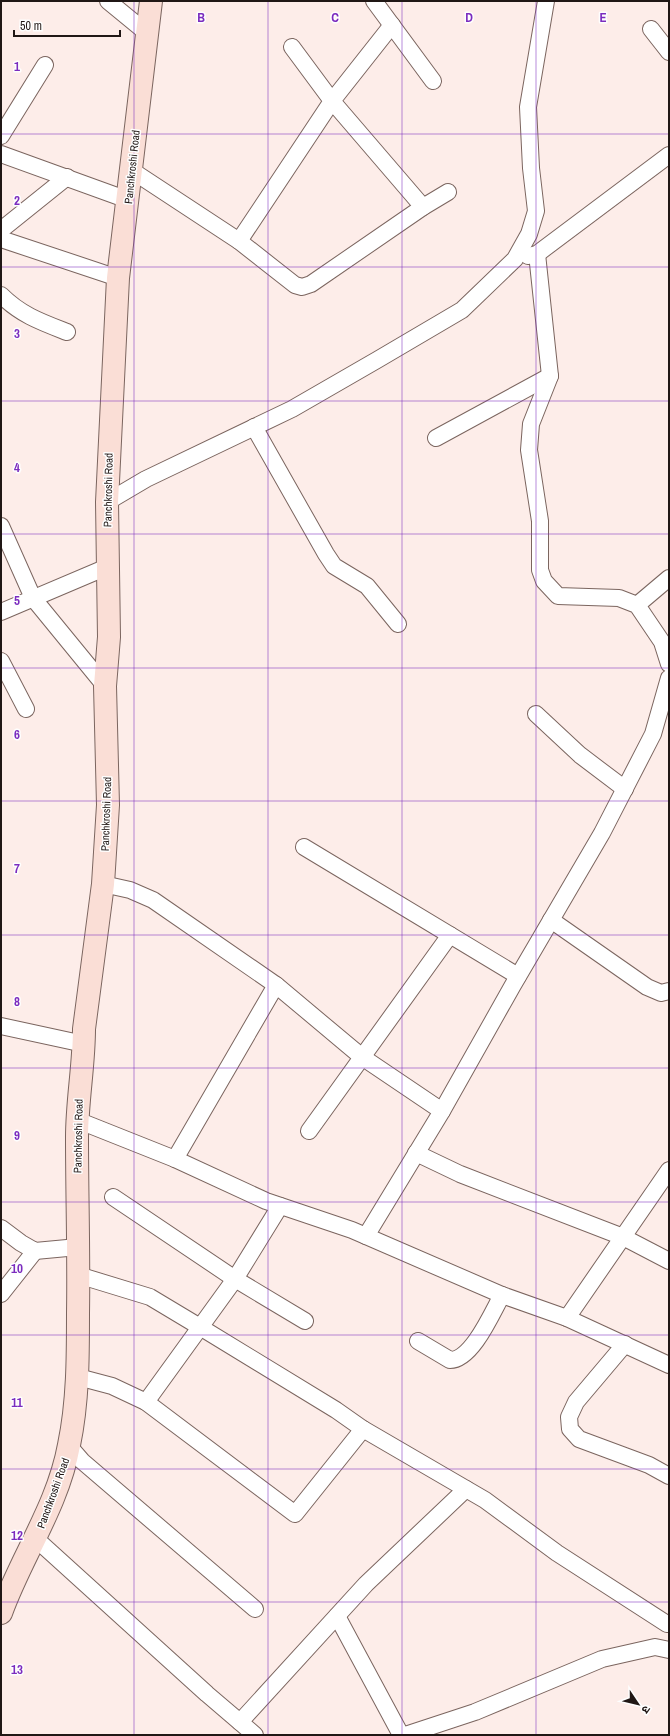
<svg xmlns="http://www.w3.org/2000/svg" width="670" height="1736" viewBox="0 0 670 1736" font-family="'Archivo Narrow','Noto Sans Devanagari',sans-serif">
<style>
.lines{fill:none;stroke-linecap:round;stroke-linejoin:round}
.street-casing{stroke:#7b655f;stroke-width:18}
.secondary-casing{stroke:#7b655f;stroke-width:24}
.street{stroke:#fff;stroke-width:16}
.secondary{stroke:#faded6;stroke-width:22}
.grid{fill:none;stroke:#7b2cbf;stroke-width:1;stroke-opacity:0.55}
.labels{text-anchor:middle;stroke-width:3;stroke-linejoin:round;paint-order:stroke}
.street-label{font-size:11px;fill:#201715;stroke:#fefefe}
.grid-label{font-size:13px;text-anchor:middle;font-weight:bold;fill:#7b2cbf;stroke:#fefefe;stroke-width:3;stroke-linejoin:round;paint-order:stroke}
</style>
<rect width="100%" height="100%" fill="#fdede9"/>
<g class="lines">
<defs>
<g id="street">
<polyline points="108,1 147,33"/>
<polyline points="374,1 433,81"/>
<polyline points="392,25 332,101 423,207"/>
<polyline points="651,29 669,52"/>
<polyline points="1,136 45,65"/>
<polyline points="1,154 128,200"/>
<polyline points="131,170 239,241 332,101 292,47"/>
<polyline points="1,230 67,177"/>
<polyline points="1,239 118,278"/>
<polyline points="239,241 295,285 302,287 311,284 423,207 448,192"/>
<polyline points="537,254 550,376 531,424 529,450 540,521 540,570 544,581 558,596 619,598 637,605 662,642 669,664"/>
<polyline points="528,256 537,254 669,155"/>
<path d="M1,295C21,315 41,322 67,332"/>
<polyline points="254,427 326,554 334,566 367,586 398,624"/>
<polyline points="436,438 550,376"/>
<polyline points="107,502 146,479 292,409 377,360 462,310 515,259 529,234 536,211 531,168 528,107 546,1"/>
<polyline points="1,526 33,598 105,686"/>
<polyline points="637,605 669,578"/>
<polyline points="1,612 107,567"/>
<polyline points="1,661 26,709"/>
<polyline points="536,714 580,755 625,789"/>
<polyline points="304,847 518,976"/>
<polyline points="103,884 130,890 153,900 276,985 362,1057 442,1111 513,985 602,833 653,734 669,678"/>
<polyline points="551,920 647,987 661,993 669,991"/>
<polyline points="1,1026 84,1044"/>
<polyline points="77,1120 175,1159 266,1201 352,1230 502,1295 567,1318 669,1365"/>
<polyline points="309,1131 450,935"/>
<polyline points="416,1153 460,1174 623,1237 669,1261"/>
<polyline points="175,1159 276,985"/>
<polyline points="113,1197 235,1279 305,1321"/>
<polyline points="1,1228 21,1243 35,1251 78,1247"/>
<polyline points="366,1236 442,1111"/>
<polyline points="78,1275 150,1297 200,1327 336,1410 363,1429 485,1500 557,1553 667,1624"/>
<polyline points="1,1294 35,1251"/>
<polyline points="567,1318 669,1170"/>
<path d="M418,1341L450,1360C472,1360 492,1313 502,1295"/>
<polyline points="625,1344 576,1402 569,1417 570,1429 579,1439 649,1465 669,1476"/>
<polyline points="78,1377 112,1386 146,1402 295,1514 363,1429"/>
<polyline points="146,1402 235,1279 280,1206"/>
<polyline points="69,1446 82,1461 255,1609"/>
<polyline points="36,1539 207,1694 255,1735"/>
<polyline points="337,1616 401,1735"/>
<polyline points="240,1722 366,1584 466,1489"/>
<polyline points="405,1735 475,1712 602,1659 655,1647 669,1650"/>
</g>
<path id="secondary" d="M1,1613C21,1557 58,1506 69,1445C78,1402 78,1357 78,1313C79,1254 77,1196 77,1137C77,1101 84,1065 84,1029L103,884L108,805L105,686L109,637L107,502L118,278L151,1"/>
</defs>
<use href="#street" class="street-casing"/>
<use href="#secondary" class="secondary-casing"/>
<use href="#street" class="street"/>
<use href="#secondary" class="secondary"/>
</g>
<path class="grid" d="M134,1V1735M268,1V1735M402,1V1735M536,1V1735M1,134H669M1,267H669M1,401H669M1,534H669M1,668H669M1,801H669M1,935H669M1,1068H669M1,1202H669M1,1335H669M1,1469H669M1,1602H669"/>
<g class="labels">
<g class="street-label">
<text transform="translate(132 167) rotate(-84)" y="4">Panchkroshi Road</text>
<text transform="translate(108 490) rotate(-89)" y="4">Panchkroshi Road</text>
<text transform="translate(106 814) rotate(-88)" y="4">Panchkroshi Road</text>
<text transform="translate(78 1136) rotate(-89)" y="4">Panchkroshi Road</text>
<text transform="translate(53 1493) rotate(-70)" y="4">Panchkroshi Road</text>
</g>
</g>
<g class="grid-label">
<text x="201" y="22">B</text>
<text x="335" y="22">C</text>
<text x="469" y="22">D</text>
<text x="603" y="22">E</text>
<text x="17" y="71">1</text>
<text x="17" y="205">2</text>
<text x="17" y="338">3</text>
<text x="17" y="472">4</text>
<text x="17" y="605">5</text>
<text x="17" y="739">6</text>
<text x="17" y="873">7</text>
<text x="17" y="1006">8</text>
<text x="17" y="1140">9</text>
<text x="17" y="1273">10</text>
<text x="17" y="1407">11</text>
<text x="17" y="1540">12</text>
<text x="17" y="1674">13</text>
</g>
<rect width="670" height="1736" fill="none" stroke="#201715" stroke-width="4"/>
<g transform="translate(638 1704) rotate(125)" stroke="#fefefe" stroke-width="3" paint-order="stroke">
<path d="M0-3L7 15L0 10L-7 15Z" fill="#201715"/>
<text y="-6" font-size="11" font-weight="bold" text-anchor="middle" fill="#201715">उ</text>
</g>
<path d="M14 30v6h106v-6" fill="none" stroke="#201715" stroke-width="2"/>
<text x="20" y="30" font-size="12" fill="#201715" stroke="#fefefe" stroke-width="3" paint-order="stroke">50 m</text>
</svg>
